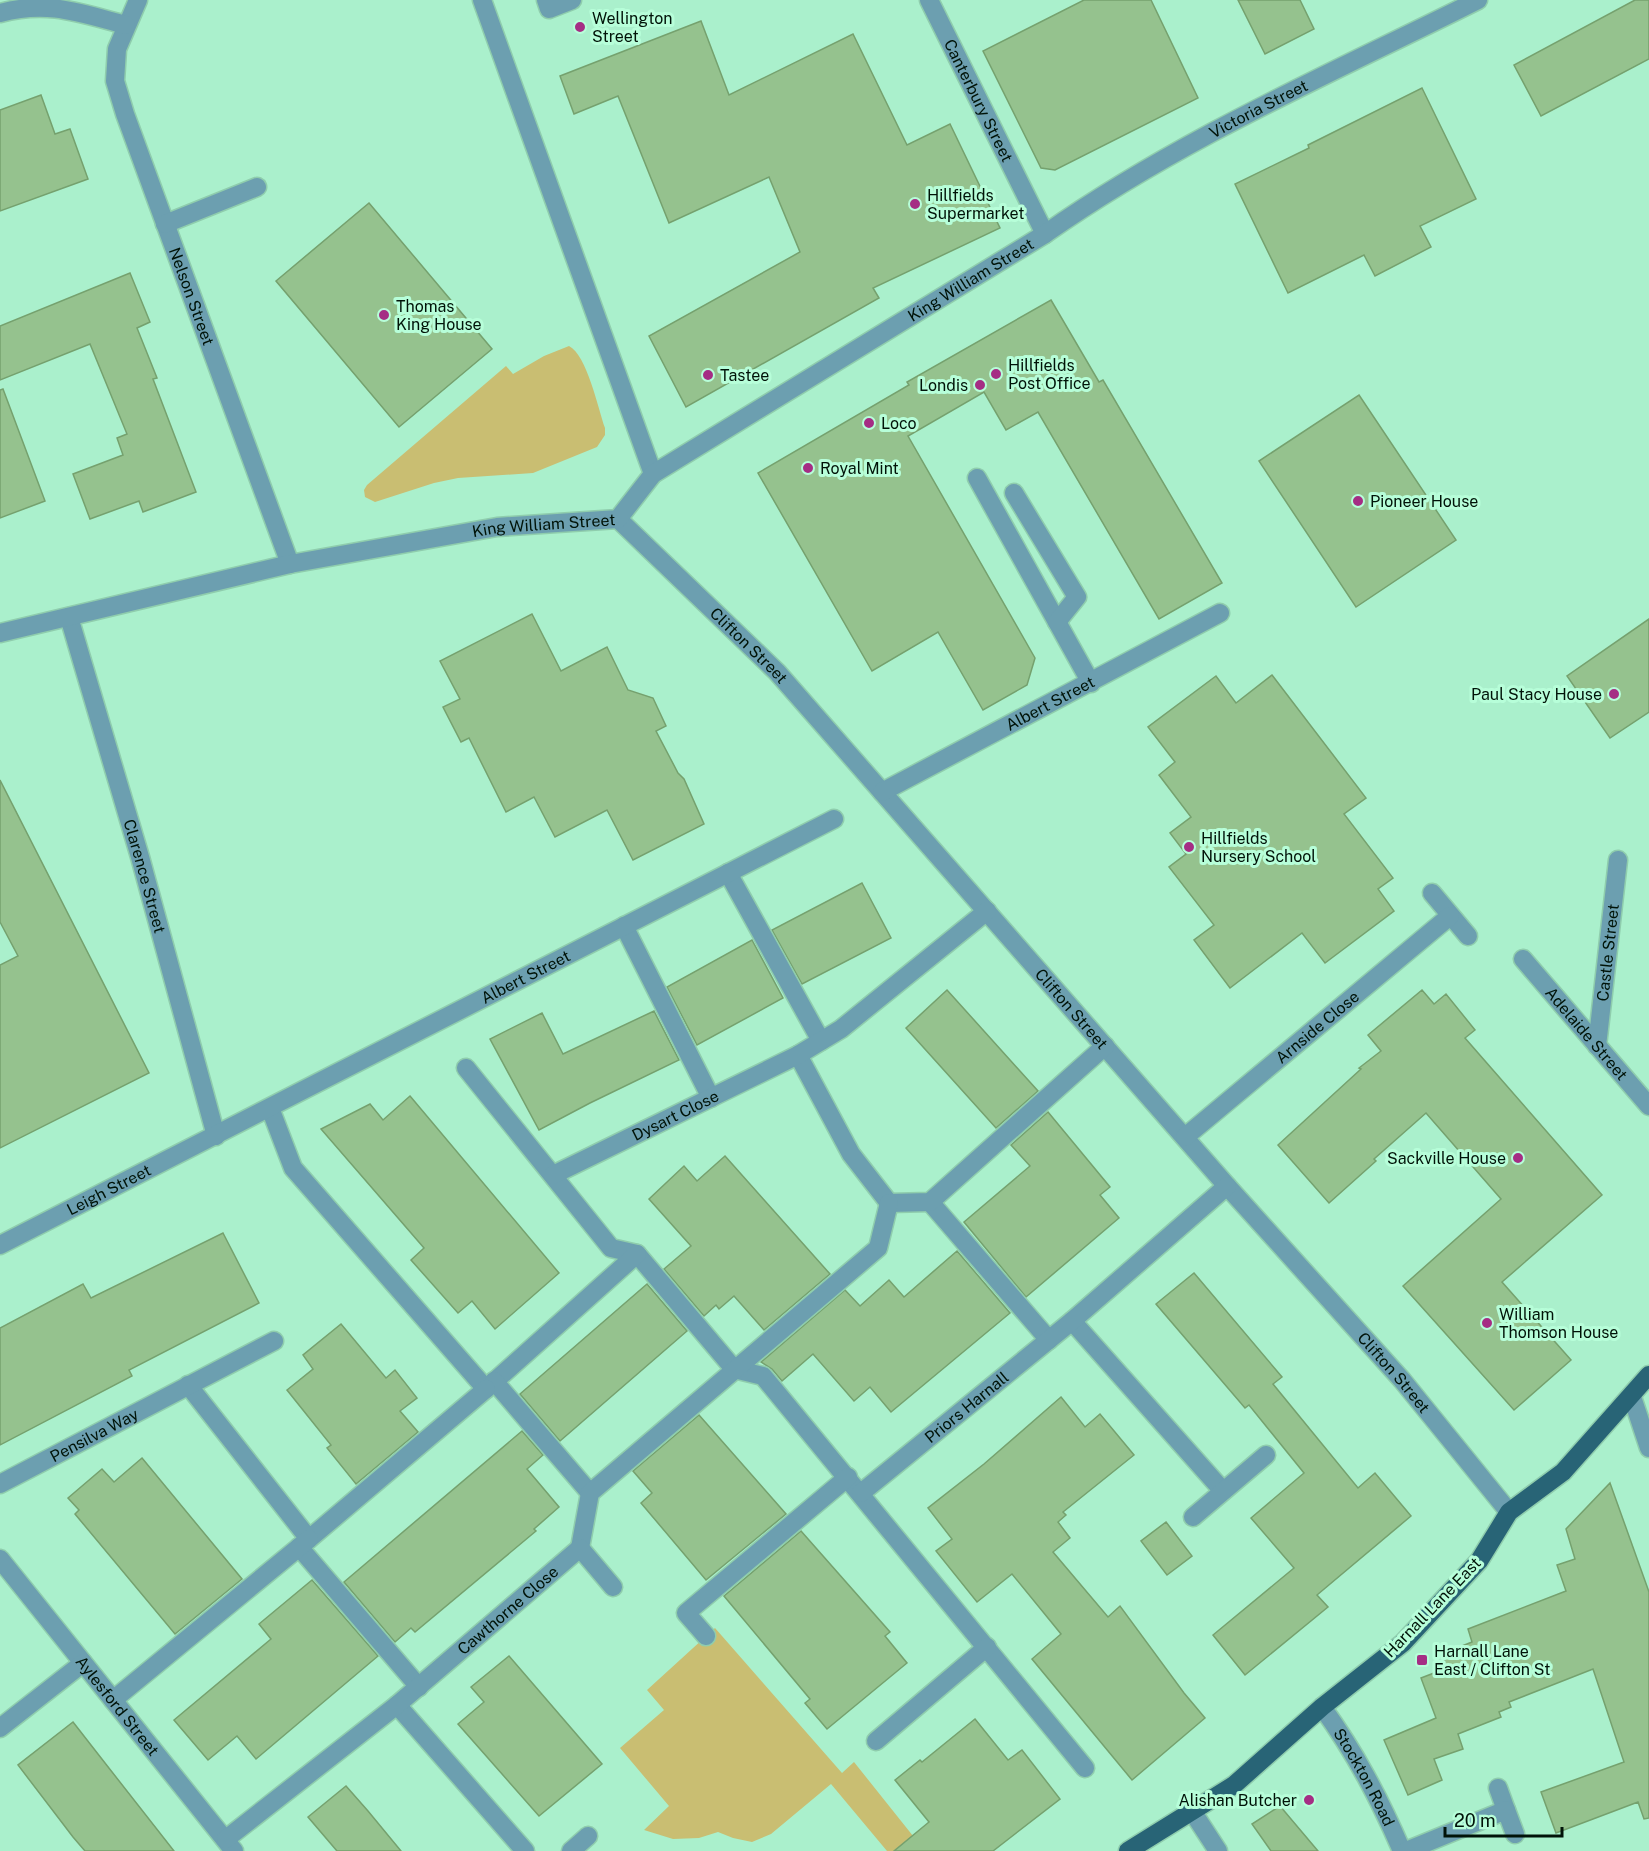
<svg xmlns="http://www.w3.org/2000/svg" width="1649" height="1851" viewBox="0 0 1649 1851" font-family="'Public Sans',sans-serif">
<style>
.green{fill:#c9be72}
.building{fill:#95c28e;stroke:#75a16e;stroke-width:1.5}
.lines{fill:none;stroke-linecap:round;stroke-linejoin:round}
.minor-casing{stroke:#8fcdad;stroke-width:21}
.major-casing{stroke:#8fcdad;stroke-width:21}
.minor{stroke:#6c9fb0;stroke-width:18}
.major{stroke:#286476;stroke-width:18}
.poi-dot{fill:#a52d84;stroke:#b7fed9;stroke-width:2}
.labels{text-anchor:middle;stroke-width:6;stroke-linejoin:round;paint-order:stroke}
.poi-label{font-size:16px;fill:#001308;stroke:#b7fed9;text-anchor:start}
.street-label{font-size:16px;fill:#001308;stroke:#b7fed9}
</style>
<rect width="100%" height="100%" fill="#aaf0cc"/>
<g class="green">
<path d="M569,346C587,355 598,408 605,428V435L597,447L533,473L458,478L434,483L375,502L365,497L364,490L367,485L506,366L513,374L544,356Z"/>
<polygon points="715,1628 842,1773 854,1762 925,1851 887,1851 831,1784 771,1834 752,1842 733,1838 718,1832 699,1838 673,1839 644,1830 669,1806 620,1748 664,1710 647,1690"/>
</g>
<g class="building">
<polygon points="1084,0 1151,0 1198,98 1055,170 1041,168 983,51"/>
<polygon points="1238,0 1300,0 1314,29 1265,54"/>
<polygon points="1635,0 1649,0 1649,59 1541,116 1514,65"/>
<polygon points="701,21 729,95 853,34 907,145 950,124 1000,228 873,288 879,298 686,407 649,336 800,252 769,177 669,223 618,96 574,114 560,76"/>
<polygon points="1422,88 1476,199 1420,226 1431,247 1375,276 1364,255 1288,293 1235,184 1309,148 1308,145"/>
<polygon points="41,95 55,134 70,129 88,179 0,211 0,110"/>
<polygon points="369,203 492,349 399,427 276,281"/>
<polygon points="130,273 150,322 137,328 157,378 153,379 196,492 143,512 139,501 90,519 73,474 123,455 117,438 127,434 90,344 0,380 0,326"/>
<polygon points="1051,300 1099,382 1103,380 1222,583 1159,619 1038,412 1006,430 984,392 908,436 1035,658 1027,685 983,710 938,632 872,671 758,473 909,385 907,382"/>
<polygon points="3,389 45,501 0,518 0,390"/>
<polygon points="1359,395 1456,540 1356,607 1259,461"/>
<polygon points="532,614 561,671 607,647 628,690 653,698 666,726 656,731 678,773 684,779 704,824 633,860 607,810 555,837 534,797 506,812 469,738 461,742 443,707 460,699 440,661"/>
<polygon points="1649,619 1649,712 1610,738 1567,676"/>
<polygon points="1272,675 1366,798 1344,814 1393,878 1378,889 1394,911 1325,963 1302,933 1230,988 1194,940 1214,925 1169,867 1186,854 1170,833 1191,817 1159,775 1175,762 1148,727 1216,676 1236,703"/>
<polygon points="0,780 149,1073 0,1148 0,965 18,956 0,922"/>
<polygon points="862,883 891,938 802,984 772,930"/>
<polygon points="752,940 783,998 697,1045 667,987"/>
<polygon points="947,990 1038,1091 996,1128 906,1028"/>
<polygon points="1422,990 1434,1004 1446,994 1475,1030 1465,1038 1602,1195 1502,1282 1571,1360 1514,1410 1403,1286 1501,1199 1426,1113 1374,1159 1376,1161 1329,1203 1278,1145 1361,1069 1359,1068 1381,1051 1368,1035"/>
<polygon points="654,1011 679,1060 590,1103 539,1130 490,1039 542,1013 563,1054"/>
<polygon points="410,1096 559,1273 495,1329 472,1301 458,1313 411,1260 424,1248 321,1129 370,1104 383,1120"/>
<polygon points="1048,1112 1110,1187 1100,1195 1119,1218 1026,1297 964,1222 1030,1166 1011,1145"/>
<polygon points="725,1156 830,1274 764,1330 734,1296 719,1309 716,1305 704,1316 664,1269 691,1246 649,1199 684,1166 697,1181"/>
<polygon points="223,1233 259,1303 129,1370 132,1376 0,1445 0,1328 83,1284 91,1298"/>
<polygon points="957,1251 1010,1313 891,1412 870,1387 854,1401 813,1354 782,1381 772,1369 761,1362 845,1290 860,1306 889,1280 904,1297"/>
<polygon points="1194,1273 1282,1377 1273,1384 1358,1488 1375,1473 1411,1516 1317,1595 1328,1607 1245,1675 1213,1635 1294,1568 1251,1518 1304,1473 1249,1405 1245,1408 1156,1304"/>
<polygon points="647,1284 687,1331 560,1441 520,1394"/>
<polygon points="341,1324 386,1378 395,1370 417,1398 400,1411 418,1432 356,1484 327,1448 331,1445 287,1390 313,1369 303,1355"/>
<polygon points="1061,1397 1085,1427 1100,1414 1134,1455 1063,1512 1066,1515 1058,1522 1070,1538 1053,1552 1108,1617 1120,1606 1184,1693 1205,1718 1132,1780 1032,1659 1061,1634 1012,1574 977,1602 936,1551 952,1539 928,1508 984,1464"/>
<polygon points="699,1415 786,1514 706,1580 641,1503 652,1493 633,1471"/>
<polygon points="522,1431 543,1455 527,1469 559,1507 534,1529 536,1531 415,1632 411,1628 395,1642 344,1582"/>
<polygon points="142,1458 242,1579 175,1634 75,1514 79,1510 68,1498 102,1469 114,1482"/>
<polygon points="1610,1483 1649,1592 1649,1818 1644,1819 1638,1802 1556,1833 1541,1792 1624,1762 1593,1669 1509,1702 1511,1707 1499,1712 1501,1717 1458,1734 1463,1749 1434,1759 1442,1780 1408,1795 1384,1740 1436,1718 1421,1678 1447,1668 1442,1654 1472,1642 1468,1629 1566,1591 1557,1565 1575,1559 1566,1529"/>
<polygon points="1166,1522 1192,1556 1167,1575 1141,1541"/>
<polygon points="801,1531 890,1632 885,1636 907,1663 827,1729 805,1703 810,1699 724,1596"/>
<polygon points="312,1580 378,1656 256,1759 237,1736 208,1760 174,1720 271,1639 259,1624"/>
<polygon points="509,1656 602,1764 539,1816 458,1724 484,1702 471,1687"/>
<polygon points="975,1719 1008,1760 1022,1750 1060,1799 993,1851 894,1851 929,1822 895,1780 920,1760 922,1762"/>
<polygon points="73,1722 105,1763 174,1851 85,1851 73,1837 18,1765"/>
<polygon points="346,1786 368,1811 401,1851 337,1851 308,1817"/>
<polygon points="1280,1806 1318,1851 1271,1851 1252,1824"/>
</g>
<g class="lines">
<defs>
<g id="minor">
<path id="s1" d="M138,0L117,49L115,81L125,114L290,564"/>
<polyline points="482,0 653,474"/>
<polyline points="546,0 549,9 572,0"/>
<path id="s2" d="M929,0L1045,234"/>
<path d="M0,13C48,0 80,13 126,25"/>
<polyline points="165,224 257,187"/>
<polyline points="977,478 1091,683"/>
<polyline points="1014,493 1077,597 1057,622"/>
<path id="s3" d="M618,519L777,672L1227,1186L1402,1380L1509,1512"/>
<path id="s4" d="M69,617L140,857L216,1136"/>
<path id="s5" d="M0,633L290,564L497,527L618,519L653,474L1045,234C1180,139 1332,73 1478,0"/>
<path id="s6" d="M882,792L1220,613"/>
<polyline points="728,873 821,1041"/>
<polyline points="1432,893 1468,936"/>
<polyline points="624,926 711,1098"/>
<path id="s7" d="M1523,959L1649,1106"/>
<path id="s8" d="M1597,1046L1618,860"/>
<polyline points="798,1055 851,1154 889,1203"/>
<polyline points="466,1068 611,1248 637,1254 734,1369 763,1376 1085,1768"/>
<polyline points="270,1108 293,1168 486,1389 637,1254"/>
<path id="s9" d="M1185,1137L1450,916"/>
<path id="s10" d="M553,1175L798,1055L841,1029L987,911"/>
<polyline points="930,1202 1049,1340"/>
<polyline points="889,1203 930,1202 1105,1046"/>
<path id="s11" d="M0,1245L834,819"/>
<polyline points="1072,1321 1223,1491"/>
<polyline points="494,1381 590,1493"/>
<polyline points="188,1385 309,1539 486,1389"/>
<polyline points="1632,1397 1649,1448"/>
<path id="s12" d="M0,1484L274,1341"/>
<path id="s13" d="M861,1493L1072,1321L1227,1186"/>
<polyline points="1193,1517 1266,1455"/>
<polyline points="299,1547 419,1687"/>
<polyline points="580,1548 590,1493 878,1248 889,1203"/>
<path id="s14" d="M0,1559L234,1851"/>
<polyline points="706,1636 686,1613 848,1477"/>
<polyline points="113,1700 309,1539"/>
<polyline points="397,1705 525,1851"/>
<path id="s15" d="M1322,1707C1356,1754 1379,1798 1402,1851"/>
<polyline points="0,1728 83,1663"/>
<polyline points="876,1741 987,1647"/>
<polyline points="1498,1788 1506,1810"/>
<polyline points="1192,1811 1218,1851"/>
<path id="s16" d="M226,1839L397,1705L580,1548L613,1587"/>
<polyline points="571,1851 588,1836"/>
<polyline points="1406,1851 1506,1810 1515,1834"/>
</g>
<polyline id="major" points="1128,1851 1234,1785 1322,1707 1403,1643 1479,1561 1509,1512 1563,1472 1649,1375"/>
</defs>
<use href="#minor" class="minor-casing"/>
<use href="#major" class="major-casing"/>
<use href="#minor" class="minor"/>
<use href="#major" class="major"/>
</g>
<g class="poi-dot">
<circle cx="580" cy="27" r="6"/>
<circle cx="915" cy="204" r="6"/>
<circle cx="384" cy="315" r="6"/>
<circle cx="996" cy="374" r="6"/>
<circle cx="708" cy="375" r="6"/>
<circle cx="980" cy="385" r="6"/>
<circle cx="869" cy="423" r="6"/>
<circle cx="808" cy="468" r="6"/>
<circle cx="1358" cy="501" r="6"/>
<circle cx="1614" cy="694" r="6"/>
<circle cx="1189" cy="847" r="6"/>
<circle cx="1518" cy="1158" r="6"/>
<circle cx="1487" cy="1323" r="6"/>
<rect x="1416" y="1654" width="12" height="12" rx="3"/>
<circle cx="1309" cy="1800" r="6"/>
</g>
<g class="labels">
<g class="poi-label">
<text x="592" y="24">Wellington<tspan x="592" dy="18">Street</tspan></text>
<text x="927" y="201">Hillfields<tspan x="927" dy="18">Supermarket</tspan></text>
<text x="396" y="312">Thomas<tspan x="396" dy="18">King House</tspan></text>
<text x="1008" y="371">Hillfields<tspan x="1008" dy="18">Post Office</tspan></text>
<text x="720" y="381">Tastee</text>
<text x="968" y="391" text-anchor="end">Londis</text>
<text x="881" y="429">Loco</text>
<text x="820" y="474">Royal Mint</text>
<text x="1370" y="507">Pioneer House</text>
<text x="1602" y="700" text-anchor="end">Paul Stacy House</text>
<text x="1201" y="844">Hillfields<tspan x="1201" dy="18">Nursery School</tspan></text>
<text x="1506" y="1164" text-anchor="end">Sackville House</text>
<text x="1499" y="1320">William<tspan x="1499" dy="18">Thomson House</tspan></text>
<text x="1434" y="1657">Harnall Lane<tspan x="1434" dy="18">East / Clifton St</tspan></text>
<text x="1297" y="1806" text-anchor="end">Alishan Butcher</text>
</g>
<g class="street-label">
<text dy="6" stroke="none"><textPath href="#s2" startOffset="112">Canterbury Street</textPath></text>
<text dy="6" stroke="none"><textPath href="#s5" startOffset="1394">Victoria Street</textPath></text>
<text dy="6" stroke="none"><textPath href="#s5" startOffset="1059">King William Street</textPath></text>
<text dy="6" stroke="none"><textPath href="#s1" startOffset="314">Nelson Street</textPath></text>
<text dy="6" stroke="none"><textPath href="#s5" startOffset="555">King William Street</textPath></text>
<text dy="6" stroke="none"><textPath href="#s3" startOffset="182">Clifton Street</textPath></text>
<text dy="6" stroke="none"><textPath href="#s6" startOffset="190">Albert Street</textPath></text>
<text dy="6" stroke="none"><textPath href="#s4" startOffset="270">Clarence Street</textPath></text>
<text dy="6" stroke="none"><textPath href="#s8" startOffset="94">Castle Street</textPath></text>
<text dy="6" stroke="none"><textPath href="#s11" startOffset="590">Albert Street</textPath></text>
<text dy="6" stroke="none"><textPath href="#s3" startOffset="668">Clifton Street</textPath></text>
<text dy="6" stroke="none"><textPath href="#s9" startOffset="172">Arnside Close</textPath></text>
<text dy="6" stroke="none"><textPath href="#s7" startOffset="98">Adelaide Street</textPath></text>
<text dy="6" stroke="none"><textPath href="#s10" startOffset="136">Dysart Close</textPath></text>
<text dy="6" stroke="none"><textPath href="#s11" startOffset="122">Leigh Street</textPath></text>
<text dy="6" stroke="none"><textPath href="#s3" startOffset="1154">Clifton Street</textPath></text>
<text dy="6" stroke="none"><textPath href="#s13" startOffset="136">Priors Harnall</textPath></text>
<text dy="6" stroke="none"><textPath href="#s12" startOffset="106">Pensilva Way</textPath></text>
<text transform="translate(1432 1607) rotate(-46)" y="6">Harnall Lane East</text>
<text dy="6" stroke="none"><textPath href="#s16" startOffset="363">Cawthorne Close</textPath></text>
<text dy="6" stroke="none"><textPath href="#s14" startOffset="188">Aylesford Street</textPath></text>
<text dy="6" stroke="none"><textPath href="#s15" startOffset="82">Stockton Road</textPath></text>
</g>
</g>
<path d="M1445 1827v9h117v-9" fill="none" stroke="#001308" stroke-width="3"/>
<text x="1454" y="1827" font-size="18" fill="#001308" stroke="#b7fed9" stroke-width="4.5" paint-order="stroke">20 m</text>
</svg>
